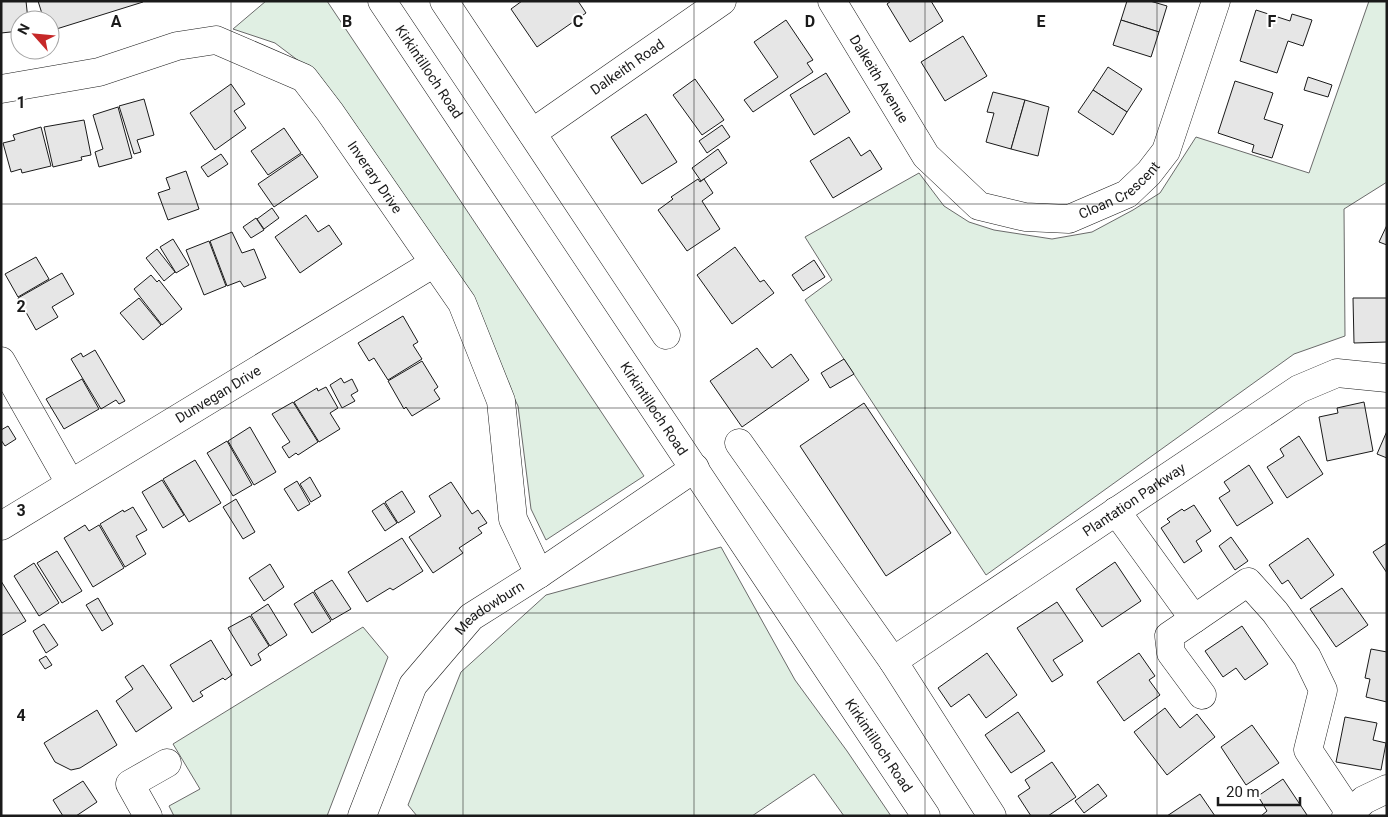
<svg xmlns="http://www.w3.org/2000/svg" width="1388" height="817" viewBox="0 0 1388 817" font-family="Roboto,sans-serif">
<style>
.green{fill:#e0efe3;stroke:#6a6a6a}
.building{fill:#e6e6e6;stroke:#1a1a1a}
.lines{fill:none;stroke-linecap:round;stroke-linejoin:round}
.minor-casing{stroke:#1a1a1a;stroke-width:29}
.major-casing{stroke:#1a1a1a;stroke-width:29}
.minor{stroke:#fff;stroke-width:28}
.major{stroke:#fff;stroke-width:28}
.grid{fill:none;stroke:#1a1a1a;stroke-width:1;stroke-opacity:0.55}
.labels{text-anchor:middle;stroke-width:4;stroke-linejoin:round;paint-order:stroke}
.street-label{font-size:14px;fill:#1a1a1a;stroke:#fff}
.grid-label{font-size:16px;text-anchor:middle;font-weight:bold;fill:#1a1a1a;stroke:#fff;stroke-width:4;stroke-linejoin:round;paint-order:stroke}
</style>
<rect width="100%" height="100%" fill="#fff"/>
<g class="green">
<polygon points="266,1 327,1 644,476 546,540 531,509 518,406 447,259 320,77 275,43 233,29"/>
<polygon points="1369,1 1387,1 1387,182 1344,209 1345,336 1294,354 986,575 805,300 832,280 805,237 919,173 944,206 969,222 994,230 1052,239 1092,232 1133,210 1160,193 1196,137 1309,173"/>
<polygon points="721,547 795,680 847,751 891,816 844,816 814,774 752,816 417,816 408,805 461,672 546,595"/>
<polygon points="363,627 388,657 327,816 174,816 169,806 200,789 173,744"/>
</g>
<g class="building">
<polygon points="1,1 26,1 28,20 20,20 20,31 1,33"/>
<polygon points="38,1 142,1 143,2 50,31 50,20 44,20"/>
<polygon points="522,1 578,1 586,13 537,47 511,9"/>
<polygon points="891,1 931,1 943,21 910,42 887,4"/>
<polygon points="1127,1 1150,1 1167,6 1159,32 1121,20"/>
<polygon points="1256,10 1290,21 1292,14 1312,20 1303,46 1288,41 1277,73 1240,61"/>
<polygon points="786,20 813,60 807,63 813,72 753,112 744,100 778,77 754,42"/>
<polygon points="1121,20 1159,32 1151,57 1113,45"/>
<polygon points="963,36 987,76 945,101 921,62"/>
<polygon points="1108,67 1142,89 1127,112 1093,90"/>
<polygon points="826,73 850,112 814,135 790,95"/>
<polygon points="1308,77 1332,85 1328,97 1304,90"/>
<polygon points="695,79 724,120 702,135 673,95"/>
<polygon points="1235,81 1273,93 1264,119 1283,125 1272,158 1252,152 1254,145 1218,133"/>
<polygon points="231,84 245,104 234,111 246,128 215,150 190,113"/>
<polygon points="1093,90 1127,112 1113,135 1078,112"/>
<polygon points="993,92 1025,100 1011,149 986,142 994,113 987,112"/>
<polygon points="144,99 154,135 137,140 141,152 134,154 119,106"/>
<polygon points="1025,100 1049,107 1038,156 1011,149"/>
<polygon points="118,107 132,158 99,167 95,152 103,149 93,115"/>
<polygon points="646,114 677,162 642,184 611,137"/>
<polygon points="84,120 91,155 81,157 82,160 53,167 44,127"/>
<polygon points="722,125 730,137 707,153 699,141"/>
<polygon points="41,127 51,166 22,173 21,169 11,172 3,143 15,140 13,135"/>
<polygon points="284,128 301,153 268,175 251,151"/>
<polygon points="849,137 861,156 870,150 882,169 833,198 810,161"/>
<polygon points="718,149 727,163 701,181 692,168"/>
<polygon points="221,154 228,164 208,177 201,167"/>
<polygon points="302,154 318,177 274,207 258,184"/>
<polygon points="186,171 199,209 168,220 158,193 170,189 166,178"/>
<polygon points="698,179 700,182 704,179 713,193 702,201 720,229 687,251 658,210 673,199 671,197"/>
<polygon points="272,208 279,218 264,229 257,219"/>
<polygon points="306,215 318,232 329,225 342,244 300,273 275,237"/>
<polygon points="256,218 264,230 251,238 243,227"/>
<polygon points="1387,225 1387,245 1379,242"/>
<polygon points="232,232 242,253 254,249 266,278 244,287 240,281 227,286 210,241"/>
<polygon points="173,239 189,265 176,273 160,247"/>
<polygon points="209,241 226,286 204,295 186,250"/>
<polygon points="735,247 760,282 764,280 774,293 732,324 697,275"/>
<polygon points="157,249 175,272 164,281 146,258"/>
<polygon points="36,257 49,279 18,297 5,274"/>
<polygon points="814,260 825,277 803,291 792,275"/>
<polygon points="62,273 74,294 52,307 58,317 36,330 18,298"/>
<polygon points="151,275 157,282 159,280 182,309 162,325 134,289"/>
<polygon points="139,298 161,325 143,340 120,313"/>
<polygon points="1353,298 1387,298 1387,342 1354,343"/>
<polygon points="403,316 418,342 413,345 422,359 388,380 374,358 369,361 358,343"/>
<polygon points="757,348 772,368 791,354 809,380 742,427 710,381"/>
<polygon points="95,350 125,401 119,404 116,400 101,409 71,359 81,353 83,357"/>
<polygon points="844,359 854,374 830,388 821,373"/>
<polygon points="422,361 438,387 434,390 440,399 412,416 406,407 404,409 388,381"/>
<polygon points="341,378 344,383 352,379 358,391 351,395 355,401 342,408 330,385"/>
<polygon points="82,379 99,409 64,429 46,399"/>
<polygon points="326,387 338,408 330,413 340,429 319,442 294,402 317,388 318,391"/>
<polygon points="293,402 318,442 298,455 296,453 289,458 282,447 290,442 272,414"/>
<polygon points="1364,402 1373,451 1327,461 1319,417 1338,413 1337,408"/>
<polygon points="864,403 951,533 886,576 800,446"/>
<polygon points="8,426 16,439 5,446 1,440 1,430"/>
<polygon points="250,427 276,472 254,485 228,441"/>
<polygon points="1387,431 1387,458 1377,454"/>
<polygon points="1299,436 1323,474 1287,498 1267,467 1284,456 1280,449"/>
<polygon points="227,441 252,485 233,496 207,453"/>
<polygon points="195,460 221,503 189,522 163,479"/>
<polygon points="1249,465 1273,503 1237,526 1219,498 1230,491 1224,482"/>
<polygon points="310,477 321,496 311,502 300,484"/>
<polygon points="162,480 184,515 163,528 142,492"/>
<polygon points="297,481 310,504 298,511 284,489"/>
<polygon points="451,482 472,514 478,510 487,523 478,528 482,533 459,548 463,553 433,573 409,537 441,516 429,496"/>
<polygon points="402,491 415,512 398,523 385,502"/>
<polygon points="236,499 255,532 243,539 223,507"/>
<polygon points="384,503 397,523 385,531 372,511"/>
<polygon points="1194,505 1211,531 1196,541 1202,551 1184,563 1161,528 1170,522 1167,519 1182,509 1184,511"/>
<polygon points="133,507 147,530 136,536 146,554 125,567 100,524 123,510 124,512"/>
<polygon points="85,525 89,531 99,525 124,568 93,587 64,538"/>
<polygon points="1231,537 1248,561 1235,570 1219,546"/>
<polygon points="402,538 423,571 393,590 390,588 367,602 348,572"/>
<polygon points="1308,538 1334,575 1301,599 1288,580 1282,584 1269,565"/>
<polygon points="1387,543 1387,573 1373,552"/>
<polygon points="57,551 82,591 62,603 37,563"/>
<polygon points="1115,562 1141,601 1102,627 1076,589"/>
<polygon points="34,563 59,603 39,616 14,576"/>
<polygon points="270,564 284,587 264,601 249,578"/>
<polygon points="332,580 351,609 332,620 314,591"/>
<polygon points="1,581 26,621 1,636"/>
<polygon points="1342,588 1368,625 1336,647 1310,609"/>
<polygon points="313,592 331,621 312,633 294,604"/>
<polygon points="98,598 113,624 102,631 86,605"/>
<polygon points="1057,602 1083,641 1053,660 1063,675 1052,682 1017,628"/>
<polygon points="268,604 287,635 270,646 251,615"/>
<polygon points="250,616 269,646 258,654 261,660 251,666 228,628"/>
<polygon points="44,624 58,645 46,653 33,631"/>
<polygon points="1242,626 1268,664 1245,680 1236,668 1223,677 1205,651"/>
<polygon points="211,640 232,675 225,680 223,678 200,692 203,696 193,702 170,665"/>
<polygon points="1371,649 1387,652 1387,702 1366,697 1370,679 1365,678"/>
<polygon points="987,653 1017,695 986,718 969,694 951,707 938,688"/>
<polygon points="1139,653 1155,676 1149,680 1160,695 1124,721 1097,682"/>
<polygon points="46,656 52,665 45,669 39,660"/>
<polygon points="143,665 172,708 136,732 116,701 133,689 125,677"/>
<polygon points="1165,708 1180,728 1197,714 1215,737 1167,775 1134,732"/>
<polygon points="97,710 117,745 80,768 71,770 55,762 44,743"/>
<polygon points="1018,712 1045,751 1011,773 985,735"/>
<polygon points="1345,717 1377,723 1373,740 1386,743 1381,770 1336,762"/>
<polygon points="1252,725 1279,763 1246,785 1221,747"/>
<polygon points="1052,762 1076,797 1048,816 1031,816 1018,796 1030,788 1025,780"/>
<polygon points="1283,779 1307,815 1307,816 1261,816 1267,811 1258,796"/>
<polygon points="83,781 97,802 76,816 63,816 53,800"/>
<polygon points="1098,784 1107,796 1084,813 1075,801"/>
<polygon points="1200,794 1215,816 1167,816"/>
</g>
<g class="lines">
<defs>
<g id="minor">
<polyline points="444,1 666,335"/>
<path id="s1" d="M832,1L926,156L979,206L1025,217L1069,219L1127,194L1149,173L1166,151L1216,1"/>
<path id="s2" d="M1,89L99,72L177,46L216,40L304,78L330,112L462,303L501,401L513,519L539,574"/>
<path id="s3" d="M532,133L722,1"/>
<polyline points="1,361 70,483"/>
<polyline points="739,443 893,661 992,816"/>
<polyline points="1116,511 1194,619 1248,582 1275,612 1307,657 1323,690 1308,750 1350,813 1346,816"/>
<path id="s4" d="M1,526L434,263"/>
<polyline points="1194,619 1169,636 1171,653 1202,695"/>
<path id="s5" d="M893,661L1299,389L1337,373L1387,378"/>
<polyline points="1350,813 1364,800 1387,789"/>
<polyline points="148,816 130,784 167,763"/>
<path id="s6" d="M362,816L413,685L471,617L539,574L695,468"/>
</g>
<g id="major">
<path id="s7" d="M382,1L926,816"/>
</g>
</defs>
<use href="#minor" class="minor-casing"/>
<use href="#major" class="major-casing"/>
<use href="#minor" class="minor"/>
<use href="#major" class="major"/>
</g>
<path class="grid" d="M231,1V816M463,1V816M694,1V816M925,1V816M1157,1V816M1,204H1387M1,408H1387M1,613H1387"/>
<g class="labels">
<g class="street-label">
<text dy="5" stroke="none"><textPath href="#s3" startOffset="116">Dalkeith Road</textPath></text>
<text dy="5" stroke="none"><textPath href="#s7" startOffset="85">Kirkintilloch Road</textPath></text>
<text dy="5" stroke="none"><textPath href="#s1" startOffset="91">Dalkeith Avenue</textPath></text>
<text dy="5" stroke="none"><textPath href="#s2" startOffset="439">Inverary Drive</textPath></text>
<text dy="5" stroke="none"><textPath href="#s1" startOffset="404">Cloan Crescent</textPath></text>
<text dy="5" stroke="none"><textPath href="#s4" startOffset="254">Dunvegan Drive</textPath></text>
<text dy="5" stroke="none"><textPath href="#s7" startOffset="490">Kirkintilloch Road</textPath></text>
<text dy="5" stroke="none"><textPath href="#s5" startOffset="290">Plantation Parkway</textPath></text>
<text dy="5" stroke="none"><textPath href="#s6" startOffset="250">Meadowburn</textPath></text>
<text dy="5" stroke="none"><textPath href="#s7" startOffset="895">Kirkintilloch Road</textPath></text>
</g>
</g>
<g class="grid-label">
<text x="116" y="27">A</text>
<text x="347" y="27">B</text>
<text x="578" y="27">C</text>
<text x="810" y="27">D</text>
<text x="1041" y="27">E</text>
<text x="1272" y="27">F</text>
<text x="21" y="108">1</text>
<text x="21" y="312">2</text>
<text x="21" y="516">3</text>
<text x="21" y="721">4</text>
</g>
<rect width="1388" height="817" fill="none" stroke="#1a1a1a" stroke-width="5"/>
<g transform="translate(35 35) rotate(297)"><circle r="24" fill="#ffffff" stroke="#a3a3a3"/>
<path d="M0-4L9 19L0 12L-9 19Z" fill="#c62828"/>
<text y="-8" font-size="14" font-weight="bold" text-anchor="middle" fill="#1a1a1a">N</text>
</g>
<path d="M1218 797v8h82v-8" fill="none" stroke="#1a1a1a" stroke-width="2.5"/>
<text x="1226" y="797" font-size="15" fill="#1a1a1a" stroke="#ffffff" stroke-width="4" paint-order="stroke">20 m</text>
</svg>
